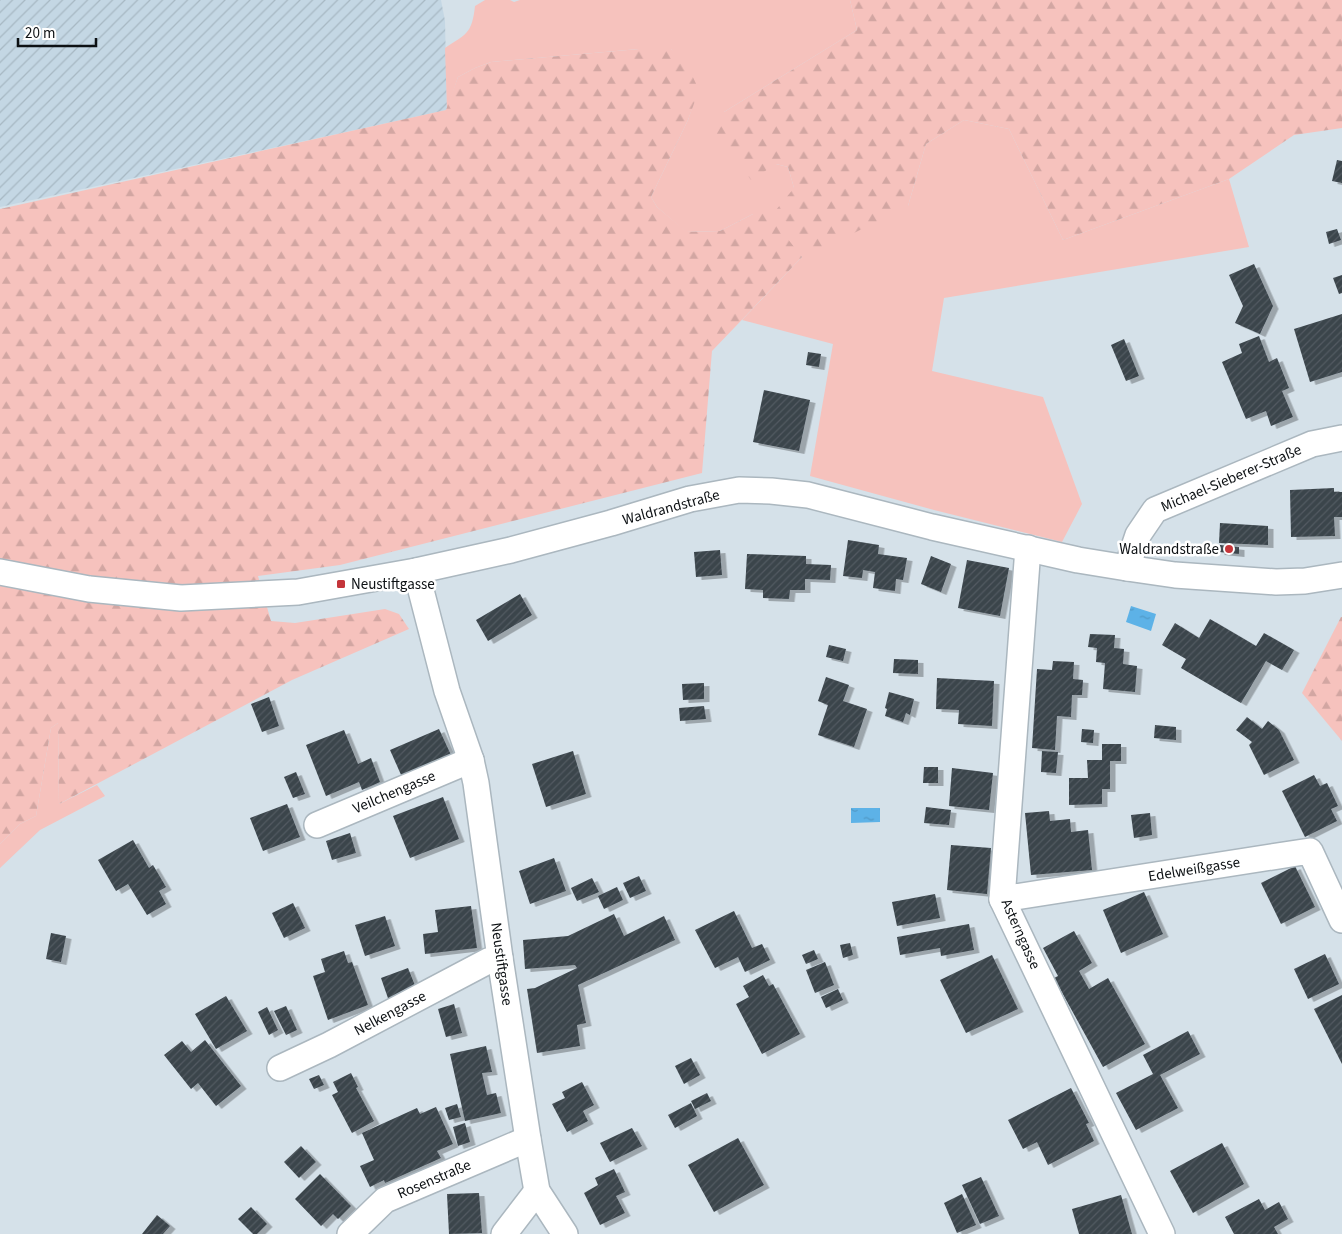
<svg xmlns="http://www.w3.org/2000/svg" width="1342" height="1234" viewBox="0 0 1342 1234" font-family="'Source Sans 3',sans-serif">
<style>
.industrial{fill:url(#industrial-furrows)}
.grass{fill:#f6c2bd}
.forest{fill:url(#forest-firs)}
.water{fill:url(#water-ripples)}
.building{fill:url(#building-hatch);filter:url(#shadow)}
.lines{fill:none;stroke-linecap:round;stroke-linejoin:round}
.minor-casing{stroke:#abb7bf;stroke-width:28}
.minor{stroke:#fff;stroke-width:25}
.poi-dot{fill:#c4353a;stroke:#fff;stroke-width:2}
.labels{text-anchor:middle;stroke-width:5;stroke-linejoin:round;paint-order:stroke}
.street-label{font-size:15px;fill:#0d1114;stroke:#fff}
.poi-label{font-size:15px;fill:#0d1114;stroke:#fff;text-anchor:end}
</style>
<defs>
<pattern id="industrial-furrows" width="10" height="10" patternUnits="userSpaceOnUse" patternTransform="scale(1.25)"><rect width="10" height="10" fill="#c4d7e4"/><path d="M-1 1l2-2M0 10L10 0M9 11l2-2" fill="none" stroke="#a7b8c3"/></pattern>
<pattern id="forest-firs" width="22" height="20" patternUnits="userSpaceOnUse" patternTransform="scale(1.25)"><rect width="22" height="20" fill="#f6c2bd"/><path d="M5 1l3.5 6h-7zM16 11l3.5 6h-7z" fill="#d2a6a2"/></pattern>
<pattern id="water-ripples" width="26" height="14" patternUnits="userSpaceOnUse" patternTransform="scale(1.25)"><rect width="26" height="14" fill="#5db2e7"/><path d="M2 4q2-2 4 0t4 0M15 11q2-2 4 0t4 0" fill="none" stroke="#5098c5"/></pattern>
<pattern id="building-hatch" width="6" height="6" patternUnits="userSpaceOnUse" patternTransform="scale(1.25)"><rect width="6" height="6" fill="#3a444b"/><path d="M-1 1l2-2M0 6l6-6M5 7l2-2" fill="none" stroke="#535b61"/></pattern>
<filter id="shadow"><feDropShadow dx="5.5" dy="3" stdDeviation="0" flood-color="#0004"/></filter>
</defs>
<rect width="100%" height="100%" fill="#d5e1e9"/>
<polygon class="industrial" points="0,0 441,0 445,21 447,110 0,207"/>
<g class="grass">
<path d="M485,0H510L514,2L520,0H850L857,30L724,112L776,164L788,167L794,188L908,206L926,144L964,120L1009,129L1063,240L1229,179L1249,247L944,298L932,371L1043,397L1082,504L1062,542L934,510L810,476L833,344L742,320L802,257L753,214L720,231L686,232L657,207L651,197L688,120L698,90L671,49H639L491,62L475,68L458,77L447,110L445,48C466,34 472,34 475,6Z"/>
<polygon points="58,723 59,804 97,785 105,796 40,830 0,868 0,844 20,824 36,816 51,728"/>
</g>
<g class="forest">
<polygon points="850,0 1342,0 1342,128 1294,135 1229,179 1063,240 1009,129 964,120 926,144 908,206 814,253 776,210 794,188 788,167 776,164 751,180 713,130 724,112 857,30"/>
<polygon points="639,49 671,49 689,69 699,90 688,120 651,197 657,207 687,232 720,231 753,214 765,210 802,257 712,351 702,473 340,565 258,576 271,621 295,623 385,609 399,614 409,629 292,680 59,804 58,723 51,728 36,816 20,824 0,844 0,209 446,110 458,77 475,68 491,62"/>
<polygon points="1341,617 1342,617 1342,741 1302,693"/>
</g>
<g class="water">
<polygon points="1131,606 1156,614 1151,631 1126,622"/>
<polygon points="851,808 880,808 880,822 851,823"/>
</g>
<g class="building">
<polygon points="1337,160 1342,161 1342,183 1332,181"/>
<polygon points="1337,229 1341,240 1329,244 1326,232"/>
<polygon points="1254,264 1273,306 1260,334 1235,323 1243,306 1229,275"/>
<polygon points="1342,275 1342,293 1339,294 1333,278"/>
<polygon points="1342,314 1342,372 1310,382 1294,329"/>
<polygon points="1259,336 1269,362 1277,358 1289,388 1282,391 1293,417 1271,426 1266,411 1246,419 1222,362 1242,353 1239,344"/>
<polygon points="1124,339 1139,376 1126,381 1111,345"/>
<polygon points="808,352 821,354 819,367 806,365"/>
<polygon points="764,390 810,400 799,451 753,442"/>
<polygon points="1334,488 1334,492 1342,492 1342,517 1334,517 1335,536 1291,537 1290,490"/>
<polygon points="1220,523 1268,526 1268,545 1219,543"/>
<polygon points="848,540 879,545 878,554 907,558 903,580 896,579 895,591 873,588 875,572 863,570 862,578 843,576"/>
<polygon points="1220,545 1239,547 1239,554 1219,552"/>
<polygon points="720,550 722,575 696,577 694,552"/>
<polygon points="747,554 806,556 806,564 831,565 830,580 805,579 805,590 790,590 789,599 763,598 763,590 745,589"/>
<polygon points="931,556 951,564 941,592 921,584"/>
<polygon points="967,560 1009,568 1000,616 958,608"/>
<polygon points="520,594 532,615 488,641 476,620"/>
<polygon points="1210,619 1256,646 1264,633 1294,650 1282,670 1266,661 1241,703 1181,668 1186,659 1162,645 1175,623 1199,638"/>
<polygon points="1090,634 1115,635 1114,648 1124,649 1123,664 1137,666 1135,692 1103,689 1105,663 1096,662 1097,648 1088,647"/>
<polygon points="829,645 846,649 843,661 826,657"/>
<polygon points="894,659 918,660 918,674 893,673"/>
<polygon points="1053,661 1074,662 1073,679 1083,680 1082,695 1072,695 1071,717 1057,716 1055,750 1032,748 1037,669 1052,670"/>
<polygon points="826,677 849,685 843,701 867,709 854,747 818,735 828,705 818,701"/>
<polygon points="937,678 994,681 992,726 958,724 959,710 936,709"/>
<polygon points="704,683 704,699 683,700 682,684"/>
<polygon points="889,692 914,699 910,715 906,713 903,722 885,716 887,709 885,708"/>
<polygon points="269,697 279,726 262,732 251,704"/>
<polygon points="704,706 706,719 680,721 679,708"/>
<polygon points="1247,717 1262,729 1268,721 1279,730 1294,760 1264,775 1249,745 1252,742 1236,730"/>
<polygon points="1155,725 1176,727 1176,740 1154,738"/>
<polygon points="439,729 451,755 402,777 390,750"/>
<polygon points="1082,729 1094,730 1093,743 1081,742"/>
<polygon points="344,730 358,764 371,758 380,782 362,790 359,782 326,796 306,745"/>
<polygon points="1102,744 1121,744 1121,761 1110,761 1110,789 1102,789 1102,804 1069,805 1069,778 1088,778 1087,760 1102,760"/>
<polygon points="573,751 586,794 546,807 532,764"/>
<polygon points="1042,751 1058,752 1056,773 1041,772"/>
<polygon points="924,767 938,767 938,783 923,783"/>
<polygon points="952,768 993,773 989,810 949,806"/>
<polygon points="296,772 305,794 293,798 284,777"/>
<polygon points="1314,775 1320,786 1327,783 1338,806 1331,809 1337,821 1305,837 1282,791"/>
<polygon points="443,797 459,839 410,858 393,816"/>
<polygon points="287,804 300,837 263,851 250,818"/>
<polygon points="926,807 951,810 949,825 924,823"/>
<polygon points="1049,811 1050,821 1070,819 1071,832 1088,830 1092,870 1031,875 1025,813"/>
<polygon points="1150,813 1152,835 1134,838 1131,815"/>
<polygon points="350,833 356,853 332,860 326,841"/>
<polygon points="133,840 149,868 153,865 166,887 159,891 166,904 147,915 128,884 116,891 98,860"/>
<polygon points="951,845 991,848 987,894 947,890"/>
<polygon points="554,858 566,891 530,904 519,871"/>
<polygon points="1295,866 1315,907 1281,924 1261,883"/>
<polygon points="639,876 646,891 630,898 623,883"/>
<polygon points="592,878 599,892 577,901 571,888"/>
<polygon points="617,887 623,900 604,909 598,896"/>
<polygon points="1144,892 1163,934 1121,953 1103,910"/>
<polygon points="935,894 940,918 897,926 892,902"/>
<polygon points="293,903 305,928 284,938 272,913"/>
<polygon points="471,906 477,948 425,954 423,934 438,932 435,910"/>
<polygon points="734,911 752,948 762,944 770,960 745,972 738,957 715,968 695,930"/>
<polygon points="614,914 624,936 664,916 675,940 578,985 586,1023 577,1025 580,1046 537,1053 527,989 535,988 577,968 575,965 525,969 523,940 568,936"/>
<polygon points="385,916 395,946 365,956 355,925"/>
<polygon points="969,924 974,950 941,956 940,948 900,955 897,937"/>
<polygon points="1074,931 1092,963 1079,971 1089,989 1108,978 1145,1044 1103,1067 1054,978 1058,976 1043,948"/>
<polygon points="51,933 66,936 61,962 46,959"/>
<polygon points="850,943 853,955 843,958 840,945"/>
<polygon points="814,950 818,959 806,964 802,955"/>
<polygon points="344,951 348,963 352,962 368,1005 328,1020 313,976 325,972 321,959"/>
<polygon points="1325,954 1339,984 1308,999 1294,969"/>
<polygon points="992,955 1018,1009 966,1033 940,980"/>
<polygon points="825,962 834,985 815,993 806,970"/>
<polygon points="408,968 418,993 390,1004 381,978"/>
<polygon points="763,975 769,986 773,984 800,1034 762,1054 736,1004 749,997 743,986"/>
<polygon points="838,989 843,1000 826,1008 821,997"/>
<polygon points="1342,995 1342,1064 1314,1009"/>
<polygon points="226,996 247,1031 216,1049 195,1014"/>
<polygon points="454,1004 462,1033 446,1037 438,1009"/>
<polygon points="286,1006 297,1030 286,1035 274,1011"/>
<polygon points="267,1007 278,1030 269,1035 258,1012"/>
<polygon points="1188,1031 1200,1054 1160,1075 1178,1108 1136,1130 1116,1093 1153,1074 1143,1055"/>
<polygon points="205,1040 241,1086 216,1106 198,1083 191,1089 164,1055 182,1041 191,1052"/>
<polygon points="486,1046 492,1072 482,1073 487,1095 496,1093 501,1113 465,1121 450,1054"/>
<polygon points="691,1058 700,1075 684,1084 675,1066"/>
<polygon points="351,1073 358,1087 356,1088 374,1121 352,1133 332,1095 338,1092 333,1082"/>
<polygon points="319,1075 324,1085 314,1089 309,1079"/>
<polygon points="582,1082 594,1105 583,1111 588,1121 567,1132 552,1104 565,1098 562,1092"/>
<polygon points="1071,1088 1089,1123 1086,1124 1094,1141 1048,1165 1037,1142 1023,1149 1008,1120"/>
<polygon points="707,1093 711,1101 695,1109 691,1101"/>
<polygon points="691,1103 697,1116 675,1128 668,1115"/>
<polygon points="457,1104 461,1117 449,1120 445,1108"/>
<polygon points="436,1107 453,1144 437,1151 441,1158 385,1183 384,1180 370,1187 360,1166 374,1160 362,1133 417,1108 420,1114"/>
<polygon points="465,1123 470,1142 458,1146 453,1127"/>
<polygon points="632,1128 642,1146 610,1162 600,1143"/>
<polygon points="738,1138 764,1185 714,1212 688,1165"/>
<polygon points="1222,1143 1244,1184 1193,1213 1170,1171"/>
<polygon points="301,1146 316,1162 299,1178 284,1162"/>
<polygon points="614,1169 625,1192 616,1196 625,1213 600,1225 584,1193 598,1185 595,1178"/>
<polygon points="320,1174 351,1206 338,1219 333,1214 321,1226 295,1199"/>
<polygon points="981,1177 999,1216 980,1224 962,1185"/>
<polygon points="479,1193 482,1233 449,1234 447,1194"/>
<polygon points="962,1194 976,1225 957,1233 944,1203"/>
<polygon points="1121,1195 1132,1234 1079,1234 1072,1209"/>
<polygon points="1259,1199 1265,1210 1279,1202 1288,1219 1274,1227 1278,1234 1234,1234 1225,1217"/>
<polygon points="251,1207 267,1224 257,1234 253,1234 238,1219"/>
<polygon points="157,1215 170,1226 163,1234 142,1234"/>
</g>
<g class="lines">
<defs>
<g id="minor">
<polyline points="1028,548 1002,899 1162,1234"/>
<polyline points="1127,568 1138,535 1155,510 1312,444 1342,438"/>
<polyline points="416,571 447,691 471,760 476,783 500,958 528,1139 537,1191 565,1234"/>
<polyline points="0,572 89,589 181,598 298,592 416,571 511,550 611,523 690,499 739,490 771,491 808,495 932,527 1078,560 1127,568 1175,575 1276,582 1305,581 1342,575"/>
<polyline points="317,825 471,760"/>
<polyline points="1002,899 1310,851 1342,920"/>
<polyline points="280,1068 329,1045 488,961 500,958"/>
<polyline points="350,1234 385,1200 528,1139"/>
<polyline points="504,1234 537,1191"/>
</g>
</defs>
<use href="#minor" class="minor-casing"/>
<use href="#minor" class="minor"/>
</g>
<g class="poi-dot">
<circle cx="1229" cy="549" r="5"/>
<rect x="336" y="579" width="10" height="10" rx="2.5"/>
</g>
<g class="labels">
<g class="street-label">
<text transform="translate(1231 478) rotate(-23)" y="5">Michael-Sieberer-Straße</text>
<text transform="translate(671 507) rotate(-15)" y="5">Waldrandstraße</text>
<text transform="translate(394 792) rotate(-23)" y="5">Veilchengasse</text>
<text transform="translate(1194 869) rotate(-9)" y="5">Edelweißgasse</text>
<text transform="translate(1021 934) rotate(66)" y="5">Asterngasse</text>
<text transform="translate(502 964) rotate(82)" y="5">Neustiftgasse</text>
<text transform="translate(390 1013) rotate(-28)" y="5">Nelkengasse</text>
<text transform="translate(434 1179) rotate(-23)" y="5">Rosenstraße</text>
</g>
<g class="poi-label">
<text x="1219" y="554">Waldrandstraße</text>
<text x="351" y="589" text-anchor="start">Neustiftgasse</text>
</g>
</g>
<path d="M18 38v8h78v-8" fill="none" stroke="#0d1114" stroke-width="2.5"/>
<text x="25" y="38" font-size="15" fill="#0d1114" stroke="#ffffff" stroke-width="4" paint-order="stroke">20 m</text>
</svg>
